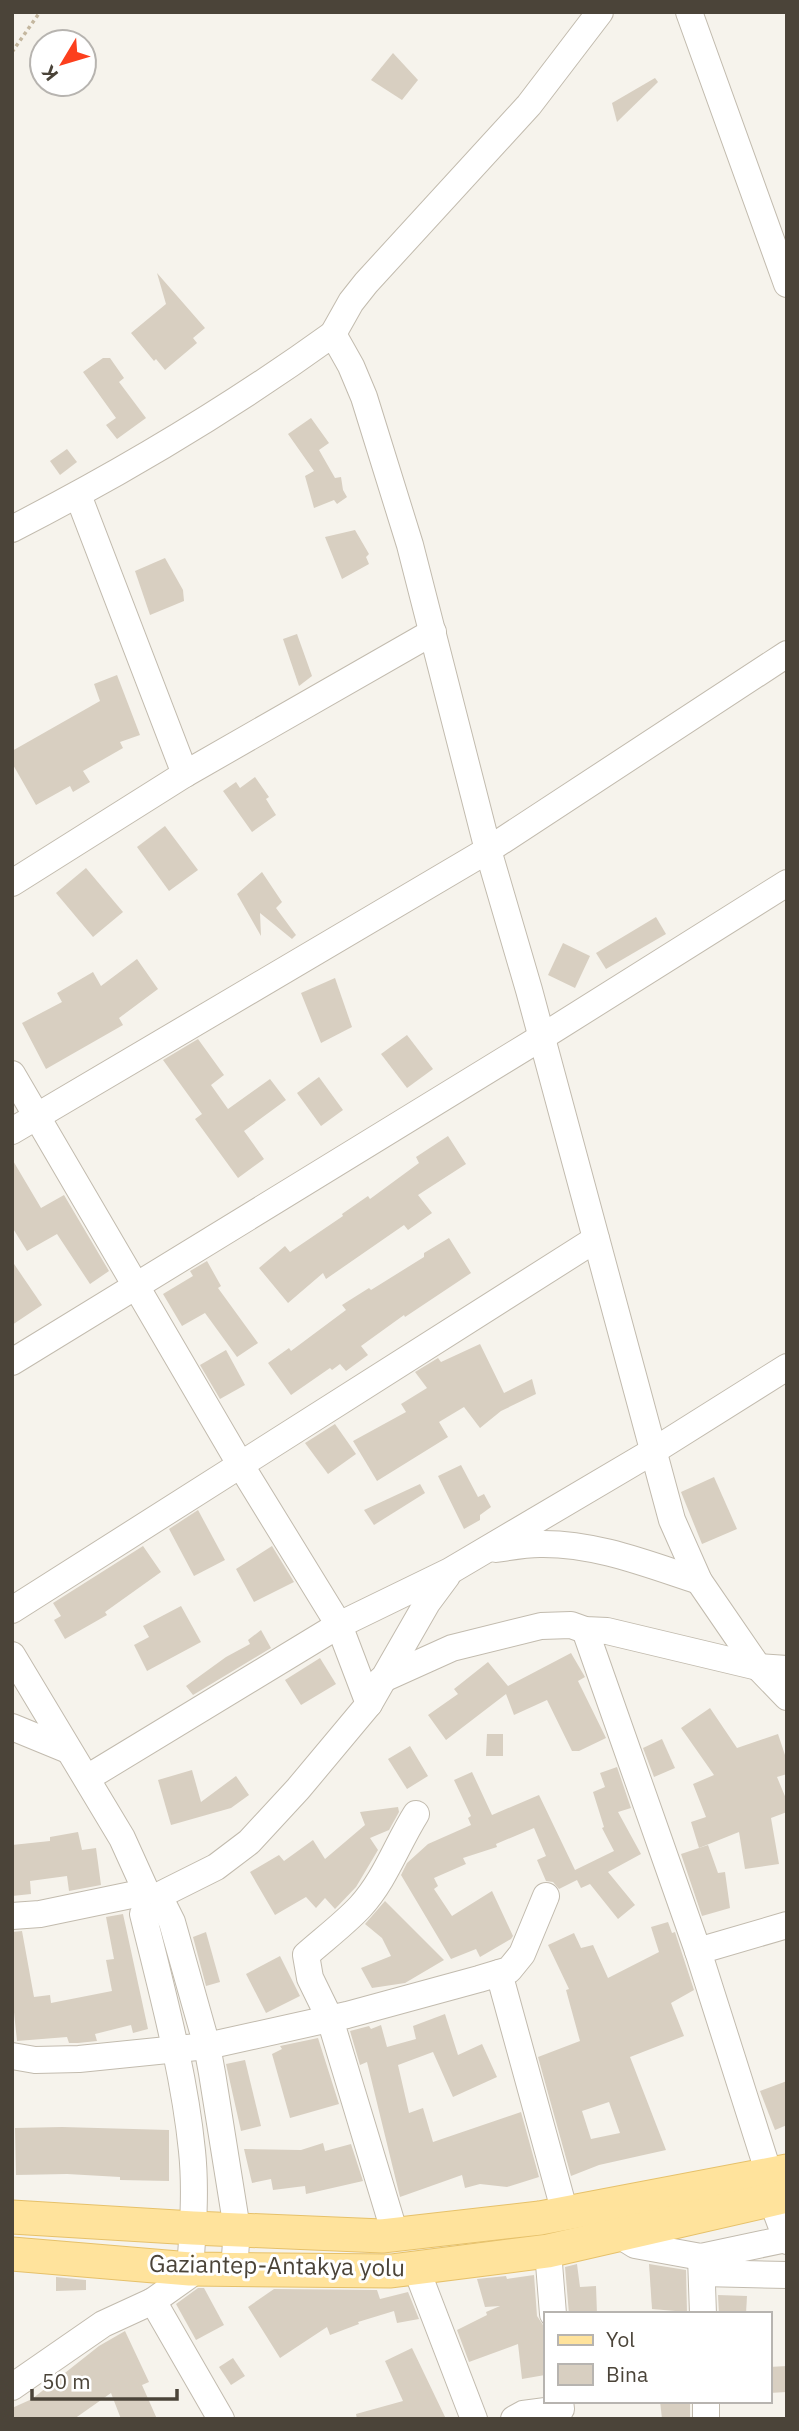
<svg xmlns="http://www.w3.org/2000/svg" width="799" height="2431" viewBox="0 0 799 2431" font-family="'IBM Plex Sans',sans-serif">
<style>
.building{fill:#d8cfc1;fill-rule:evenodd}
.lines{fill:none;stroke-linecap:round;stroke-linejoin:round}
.minor-casing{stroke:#c2bbae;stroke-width:28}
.major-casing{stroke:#e6c16a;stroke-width:35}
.path{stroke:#c4b79f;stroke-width:3.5;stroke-dasharray:3.5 3.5;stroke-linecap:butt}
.minor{stroke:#fff;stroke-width:26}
.major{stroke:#ffe39c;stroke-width:33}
.labels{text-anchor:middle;stroke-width:6;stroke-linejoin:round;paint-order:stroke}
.street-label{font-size:24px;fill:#4b4439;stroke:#fff}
</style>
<rect width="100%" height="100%" fill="#f6f3ec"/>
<g class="building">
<polygon points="393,53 418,80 402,100 371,80"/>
<polygon points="655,78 658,82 617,122 612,103"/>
<polygon points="157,273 205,328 193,338 197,343 165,370 156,359 154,361 131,333 166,304"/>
<polygon points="103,358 110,358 124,378 119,382 146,418 117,439 106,425 116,418 83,372"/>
<polygon points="311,418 329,443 319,450 335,478 341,477 343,490 347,497 337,504 334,500 314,508 305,476 314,471 288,434"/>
<polygon points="67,449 77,462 60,475 50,461"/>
<polygon points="355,530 369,554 366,557 369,564 342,579 325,537"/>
<polygon points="165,558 183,590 184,601 150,615 135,571"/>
<polygon points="297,634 312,676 299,686 283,639"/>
<polygon points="117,675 140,735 120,742 123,748 83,771 90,782 73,792 70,786 36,805 12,763 12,751 100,701 94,684"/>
<polygon points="255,777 269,797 266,799 276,815 252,832 223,791 236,782 240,788"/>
<polygon points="165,826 198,870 169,891 137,847"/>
<polygon points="86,868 123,912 93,937 56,893"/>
<polygon points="262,872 282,902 276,908 296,935 292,939 260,913 261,936 237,894"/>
<polygon points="656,917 666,934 606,969 596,953"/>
<polygon points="563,943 590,956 575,988 548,975"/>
<polygon points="137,959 158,989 119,1018 123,1025 46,1069 22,1023 62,1002 57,993 93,972 101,986"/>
<polygon points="335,978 352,1027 321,1043 301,993"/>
<polygon points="407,1035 433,1069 407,1088 381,1054"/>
<polygon points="198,1039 224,1075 211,1085 228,1109 270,1079 286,1100 244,1131 264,1159 238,1178 195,1119 202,1114 163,1060"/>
<polygon points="319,1077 343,1110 321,1126 297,1093"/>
<polygon points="448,1136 466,1164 418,1195 432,1213 408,1230 404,1225 326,1279 323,1273 288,1303 259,1268 285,1246 290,1252 343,1216 342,1214 368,1196 370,1199 419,1163 416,1157"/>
<polygon points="12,1159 41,1208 64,1195 109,1271 90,1284 57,1234 27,1251 12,1227"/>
<polygon points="449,1238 471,1273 405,1317 404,1315 361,1346 368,1355 346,1371 340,1364 332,1370 330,1368 291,1395 268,1363 289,1348 291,1351 346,1310 342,1305 369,1288 371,1290 424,1257 424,1253"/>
<polygon points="12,1261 42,1305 12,1325"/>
<polygon points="207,1261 221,1286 218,1288 258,1343 237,1357 205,1313 182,1326 163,1294 193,1276 190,1271"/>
<polygon points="480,1344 504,1393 532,1379 536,1394 501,1411 480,1428 464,1407 439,1422 448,1437 377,1481 353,1441 406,1412 401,1404 427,1388 415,1372 438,1358 441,1362"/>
<polygon points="226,1350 245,1385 220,1399 200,1365"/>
<polygon points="335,1424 356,1454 328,1474 305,1443"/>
<polygon points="461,1465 478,1497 484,1494 491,1507 480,1515 480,1520 464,1529 438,1476"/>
<polygon points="714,1477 737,1529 702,1544 681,1492"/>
<polygon points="420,1484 425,1493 374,1525 364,1510"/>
<polygon points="198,1510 225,1560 194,1576 169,1529"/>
<polygon points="143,1546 161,1572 105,1612 107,1615 65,1639 54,1620 61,1616 53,1603"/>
<polygon points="272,1546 294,1582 254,1602 236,1569"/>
<polygon points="181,1606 201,1642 147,1671 134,1645 149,1637 143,1626"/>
<polygon points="261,1630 271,1648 193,1695 186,1686 226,1657 250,1644 248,1640"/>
<polygon points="571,1653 585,1677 578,1681 606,1738 579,1751 572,1751 547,1700 514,1715 506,1694 446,1740 428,1715 458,1694 454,1689 488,1662 508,1686"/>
<polygon points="320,1658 336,1684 301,1705 285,1680"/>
<polygon points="710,1708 737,1748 778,1734 787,1761 787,1774 777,1777 787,1801 787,1812 771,1818 779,1864 745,1869 739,1832 699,1848 691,1822 706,1817 693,1784 714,1775 681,1728"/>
<polygon points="487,1734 503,1734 503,1756 486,1756"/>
<polygon points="662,1739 675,1768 654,1777 643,1748"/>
<polygon points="410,1746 428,1776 407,1789 388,1759"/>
<polygon points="617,1767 631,1808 618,1812 641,1854 608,1872 635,1905 618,1919 590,1884 581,1888 577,1880 559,1889 553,1882 546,1881 537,1860 546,1856 534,1828 496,1844 497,1847 463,1858 466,1864 434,1878 438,1886 434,1889 452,1916 492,1891 513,1936 511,1939 480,1957 476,1949 451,1959 401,1875 407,1863 428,1844 471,1825 468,1818 471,1816 454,1780 472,1772 492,1815 539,1795 575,1870 614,1851 602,1828 604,1827 593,1792 605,1787 600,1773"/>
<polygon points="192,1770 201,1802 236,1776 249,1795 231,1808 171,1825 158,1780"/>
<polygon points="398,1807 399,1812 389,1830 370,1838 378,1850 356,1887 335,1909 325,1898 316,1908 306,1897 275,1915 250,1872 279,1855 284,1861 313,1840 325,1859 365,1825 360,1812"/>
<polygon points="78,1832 82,1850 96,1848 101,1885 69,1891 67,1876 30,1881 31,1894 12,1896 12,1845 50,1841 50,1837"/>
<polygon points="708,1845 718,1873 725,1872 730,1908 702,1916 681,1854"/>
<polygon points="385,1901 444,1960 405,1983 372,1988 361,1968 391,1956 382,1938 365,1924"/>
<polygon points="123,1914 148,2029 133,2033 131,2025 95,2034 97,2041 78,2043 69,2043 67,2037 17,2041 12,1993 12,1932 22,1931 34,1997 50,1995 51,2003 112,1991 106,1960 114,1959 106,1917"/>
<path d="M668,1922L672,1933L675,1932L694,1990L671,2003L684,2036L630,2057L666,2150L599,2165L571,2176L538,2057L580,2041L566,1990L569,1989L548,1945L574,1933L581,1948L593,1945L608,1978L659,1952L651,1927ZM609,2102L620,2133L591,2139L582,2111Z"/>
<polygon points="206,1932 220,1982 206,1986 193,1937"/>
<polygon points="280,1956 300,1996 266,2013 246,1974"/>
<polygon points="445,2014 458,2055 482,2044 497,2077 453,2097 433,2052 398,2065 409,2113 423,2108 433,2142 521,2112 539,2177 507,2187 480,2184 465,2188 462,2175 400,2197 367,2062 360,2065 350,2031 369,2026 371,2029 381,2025 387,2047 416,2039 413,2026"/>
<polygon points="318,2038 339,2104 290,2118 272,2054 282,2049 280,2046"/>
<polygon points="245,2060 261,2126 241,2131 226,2064"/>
<polygon points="787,2081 787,2125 775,2130 760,2091"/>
<polygon points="62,2127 169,2130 169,2181 120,2180 120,2177 67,2174 16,2175 15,2128"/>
<polygon points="323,2143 325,2151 351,2144 363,2181 306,2194 305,2186 273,2190 271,2179 252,2183 244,2149 301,2150"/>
<polygon points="577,2264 580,2287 596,2286 597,2314 569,2314 565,2267"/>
<polygon points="649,2264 686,2270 687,2312 652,2309"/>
<polygon points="534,2275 537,2316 545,2328 545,2375 522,2379 518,2344 469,2362 457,2330 487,2315 486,2312 500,2306 485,2307 477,2279 506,2276 507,2279"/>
<polygon points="56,2277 86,2280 86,2290 56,2291"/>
<polygon points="198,2288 204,2288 224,2325 196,2340 176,2304"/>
<polygon points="274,2289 377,2290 380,2299 408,2292 419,2319 397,2323 394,2311 358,2322 359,2324 330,2335 327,2327 280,2358 248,2307"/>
<polygon points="718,2295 747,2296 746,2314 719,2314"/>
<polygon points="125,2331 149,2382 142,2385 157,2419 121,2419 111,2393 74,2419 12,2419 12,2408 32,2399 99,2346"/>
<polygon points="412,2348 446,2419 357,2419 356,2414 403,2401 385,2361"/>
<polygon points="233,2358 245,2376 231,2385 219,2367"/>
<polygon points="787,2366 787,2392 769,2393 769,2367"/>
<polygon points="660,2401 690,2401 690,2419 662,2419"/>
</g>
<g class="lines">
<defs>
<g id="minor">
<polyline points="689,12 787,284"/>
<polyline points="333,334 351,302 366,283 529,105 600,12"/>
<polyline points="78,495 185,774"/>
<path d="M12,529C123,472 232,407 333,334L351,366L364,397L410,545L488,850L529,990L672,1520L699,1581L758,1667L787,1697"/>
<polyline points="12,883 185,774 433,632"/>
<polyline points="12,1074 240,1464 339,1625 369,1704"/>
<polyline points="12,1131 488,850 787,654"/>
<polyline points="12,1362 542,1037 787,883"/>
<path d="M496,1549C510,1547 525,1544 540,1544C595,1543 647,1564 699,1581"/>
<polyline points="12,1610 596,1239"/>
<polyline points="585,1630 698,1951 769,2174 771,2198 787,2241"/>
<polyline points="12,1655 122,1838 146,1891"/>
<polyline points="381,1680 452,1648 541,1626 571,1625 585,1630 607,1631 758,1667 787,1669"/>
<polyline points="12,1727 68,1750"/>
<polyline points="87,1778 339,1625 450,1571 655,1450 787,1367"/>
<polyline points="160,1895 216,1867 249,1842 298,1789 369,1704 427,1603 447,1576"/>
<polyline points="163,1904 172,1922 207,2046 212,2073 237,2229 234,2270"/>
<path d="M143,1914C162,1992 184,2071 192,2151C196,2189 193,2230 190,2269"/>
<polyline points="12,1916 40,1914 136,1894"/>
<polyline points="698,1951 787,1925"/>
<polyline points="499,1973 565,2213"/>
<polyline points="12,2056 35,2060 79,2059 207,2046 347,2015 479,1979 509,1970 522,1954 546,1896"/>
<path d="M395,2234L330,2019L310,1978L306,1955C324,1939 344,1924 360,1907C385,1880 397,1844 416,1814"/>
<polyline points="619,2235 635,2245 701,2257 786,2239"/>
<polyline points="548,2251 553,2314"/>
<polyline points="701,2257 703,2314"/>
<polyline points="416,2268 474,2419"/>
<polyline points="702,2273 787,2275"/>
<polyline points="153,2301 221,2419"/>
<polyline points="12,2387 103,2324 153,2301 198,2269"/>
<polyline points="706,2401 706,2419"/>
<polyline points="514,2419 523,2414 561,2409 560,2401"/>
</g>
<g id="major">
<polyline points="12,2217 193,2228 382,2236 540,2218 787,2171"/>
<polyline points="12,2254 190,2269 391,2271 548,2251 787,2196"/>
</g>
</defs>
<use href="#minor" class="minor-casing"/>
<use href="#major" class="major-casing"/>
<polyline class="path" points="12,52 40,12"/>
<use href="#minor" class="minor"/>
<use href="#major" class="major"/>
</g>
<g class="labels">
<g class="street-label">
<text transform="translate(277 2266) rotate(1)" y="8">Gaziantep-Antakya yolu</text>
</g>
</g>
<rect width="799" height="2431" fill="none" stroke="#4b4439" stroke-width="28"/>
<rect x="544" y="2312" width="228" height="91" fill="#ffffff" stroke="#b7b4b0" stroke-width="2"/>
<rect x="558" y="2335" width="35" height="10" fill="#ffe39c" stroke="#b7b4b0" stroke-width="2"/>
<text x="606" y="2347" font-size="21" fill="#4b4439">Yol</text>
<rect x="558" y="2364" width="35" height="21" fill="#d8cfc1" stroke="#b7b4b0" stroke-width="2"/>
<text x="606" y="2382" font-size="21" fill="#4b4439">Bina</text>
<g transform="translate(63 63) rotate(232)"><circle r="33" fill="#ffffff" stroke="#b7b4b0" stroke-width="2"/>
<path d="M0-5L12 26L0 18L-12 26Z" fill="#fc3f1d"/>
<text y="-10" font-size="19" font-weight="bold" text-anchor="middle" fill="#4b4439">K</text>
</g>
<path d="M32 2389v10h145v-10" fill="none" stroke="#4b4439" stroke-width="3.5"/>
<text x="42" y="2389" font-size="21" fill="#4b4439" stroke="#ffffff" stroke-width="5" paint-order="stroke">50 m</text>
</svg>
